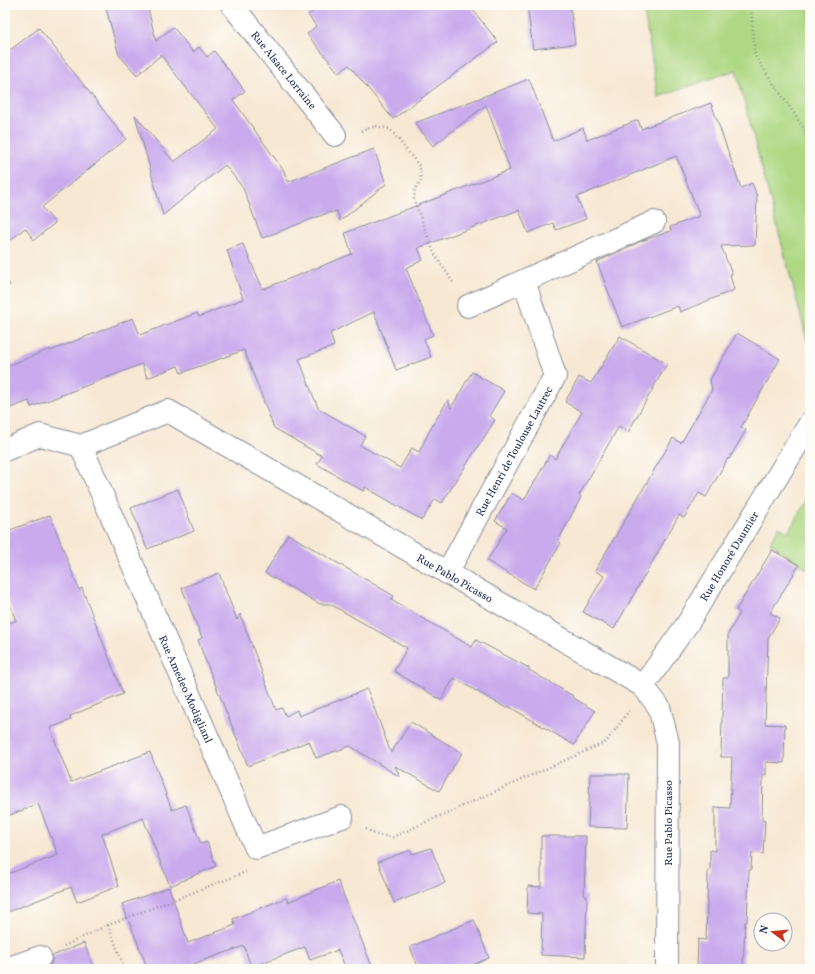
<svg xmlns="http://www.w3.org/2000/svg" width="815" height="974" viewBox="0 0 815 974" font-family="Vollkorn,serif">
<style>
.green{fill:#aed883;stroke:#648470}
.building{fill:#c9aaed}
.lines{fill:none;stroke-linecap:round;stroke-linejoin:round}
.street-casing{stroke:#898c98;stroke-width:24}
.path{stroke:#898c98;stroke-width:2.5;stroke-dasharray:1 3;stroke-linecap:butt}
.street{stroke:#fff;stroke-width:22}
.labels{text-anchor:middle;stroke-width:3.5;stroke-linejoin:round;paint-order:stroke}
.street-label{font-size:11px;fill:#1b2f5e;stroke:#fdfcf7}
</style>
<rect width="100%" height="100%" fill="#fdfcf7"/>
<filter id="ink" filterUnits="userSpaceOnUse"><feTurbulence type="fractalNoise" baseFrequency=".025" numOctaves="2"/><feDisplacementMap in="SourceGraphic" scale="8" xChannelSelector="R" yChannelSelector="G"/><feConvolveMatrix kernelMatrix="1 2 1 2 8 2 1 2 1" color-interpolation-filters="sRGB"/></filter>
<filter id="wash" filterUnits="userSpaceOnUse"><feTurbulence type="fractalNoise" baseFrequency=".012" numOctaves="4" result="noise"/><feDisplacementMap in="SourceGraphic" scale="16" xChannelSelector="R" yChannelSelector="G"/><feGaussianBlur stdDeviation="0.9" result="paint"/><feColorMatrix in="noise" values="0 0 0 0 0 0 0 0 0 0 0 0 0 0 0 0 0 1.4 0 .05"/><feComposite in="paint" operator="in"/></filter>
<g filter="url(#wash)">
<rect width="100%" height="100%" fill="#f7e8d3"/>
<g class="green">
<polygon points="643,5 810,5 810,351 736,70 658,97"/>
<polygon points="810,494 810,571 770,543 779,527 788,532"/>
</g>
<g id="blocks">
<g class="building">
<polygon points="105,5 147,5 156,41 173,27 193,52 199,47 207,57 214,51 245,91 233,100 284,171 288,182 374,149 386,184 340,221 337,211 331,213 330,212 262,238 243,188 225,165 163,215 135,115 174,162 218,129 160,54 160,56 137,75 119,55"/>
<polygon points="320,5 469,5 498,42 393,119 349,65 339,73 307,34 316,26 308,15"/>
<polygon points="527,5 570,5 575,44 533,49"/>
<polygon points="39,28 126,139 42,207 55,223 34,240 25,228 5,245 5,54"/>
<polygon points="529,79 553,141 583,128 587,140 638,120 641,129 711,103 741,188 752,183 757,196 755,245 721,246 732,274 730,275 734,290 680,312 678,306 622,327 597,262 639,242 671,231 670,227 700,216 676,156 577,197 586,219 556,230 553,223 528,233 519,210 418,248 423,260 406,268 433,335 424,339 431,357 396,370 374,312 330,333 334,346 299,359 318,408 365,436 360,445 400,468 412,448 419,452 433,424 448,400 451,408 472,372 504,391 489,416 495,420 480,444 480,443 442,503 435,499 422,520 365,487 363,491 317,464 322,456 274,428 244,350 181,373 178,366 147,378 142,364 31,407 29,401 5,410 5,367 50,349 50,351 133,318 140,335 197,313 199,317 243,299 227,250 243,244 263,289 352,254 345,233 510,170 486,105 433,146 415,123"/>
<polygon points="737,333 780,359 741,427 746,430 729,459 728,458 706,497 699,493 684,518 679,515 614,629 583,612 604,576 595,571 673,438 681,443 712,390 710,380"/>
<polygon points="620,336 667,364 628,432 619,426 579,495 581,497 558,541 561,543 534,589 487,561 507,528 495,521 512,493 524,500 550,455 555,459 582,412 565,402 579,377 591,383"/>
<polygon points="178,489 194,531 147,549 131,508"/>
<polygon points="50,515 79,590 82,588 123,694 70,716 71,720 50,728 71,782 150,752 172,810 186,805 201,844 207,842 216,866 170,886 143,818 102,834 119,886 77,902 71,887 5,913 5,875 58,855 38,804 5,817 5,624 16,621 5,592 5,532"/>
<polygon points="288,534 394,596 391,600 472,647 476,640 529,668 529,670 573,696 572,697 595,711 574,745 508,706 506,708 454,678 441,700 394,671 407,648 330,604 320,604 265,573"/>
<polygon points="772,550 799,565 770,613 780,618 768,638 765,724 785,725 784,763 766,762 766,775 763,775 762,820 765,821 763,854 752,853 751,870 749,870 747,922 745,922 743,969 697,969 698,939 706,940 708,871 710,871 710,850 715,851 715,807 730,808 732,757 721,757 723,678 728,678 728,634 740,613 736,610"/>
<polygon points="219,573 237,620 240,614 276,710 282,708 286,716 297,710 299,716 367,689 391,753 411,722 462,753 439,791 395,766 400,777 350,746 316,758 309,741 248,766 203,654 198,640 202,638 182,588"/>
<polygon points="590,774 629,774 627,828 588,827"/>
<polygon points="541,836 586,836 584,896 587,896 585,957 541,955 542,914 527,913 528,886 541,887"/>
<polygon points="431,848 445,883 394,903 378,862 410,850 412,854"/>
<polygon points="338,881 373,969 346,969 338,950 310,960 305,947 251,967 244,946 193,964 194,969 148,969 122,904 169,887 188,943 235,925 233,919 286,898 288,902"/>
<polygon points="474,920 489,958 463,969 419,969 410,947"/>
<polygon points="84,943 95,969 44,969 50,965 52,960 52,956"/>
</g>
</g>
</g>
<g filter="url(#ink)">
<use href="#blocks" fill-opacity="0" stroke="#898c98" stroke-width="1"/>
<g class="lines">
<defs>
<g id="street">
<polyline points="232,5 335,135"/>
<polyline points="468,306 654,222"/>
<polyline points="81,446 256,848 342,817"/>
<polyline points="5,450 40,435 81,446 168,411 643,686 659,707 668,743 667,969"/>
<polyline points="447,573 555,376 524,281"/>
<polyline points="643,686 688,623 810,423"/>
<polyline points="6,969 40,957"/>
</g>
</defs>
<use href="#street" class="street-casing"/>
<g class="path">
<polyline points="751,5 755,56 803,127 810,147"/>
<polyline points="361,131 376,126 390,129 420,167 421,181 415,189 414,200 434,253 454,284"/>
<polyline points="5,285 12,284"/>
<polyline points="366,829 377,835 393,837 606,742 629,711"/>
<polyline points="108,925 125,969"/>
<polyline points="64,946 108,925 246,872"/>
</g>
<use href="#street" class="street"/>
</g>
</g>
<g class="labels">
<g class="street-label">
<text transform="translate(284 70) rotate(51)" y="4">Rue Alsace Lorraine</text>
<text transform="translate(514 451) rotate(-61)" y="4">Rue Henri de Toulouse Lautrec</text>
<text transform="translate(729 556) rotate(-59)" y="4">Rue Honoré Daumier</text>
<text transform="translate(455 578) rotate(30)" y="4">Rue Pablo Picasso</text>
<text transform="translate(186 689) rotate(66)" y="4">Rue Amedeo Modiglianl</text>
<text transform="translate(668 823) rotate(-90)" y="4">Rue Pablo Picasso</text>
</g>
</g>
<rect width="815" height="974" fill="none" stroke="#fdfcf7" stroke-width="20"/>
<g transform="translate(773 932) rotate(286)"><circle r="19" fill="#fdfcf7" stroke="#a3aaba"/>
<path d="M0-3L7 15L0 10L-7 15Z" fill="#c8321e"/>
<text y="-6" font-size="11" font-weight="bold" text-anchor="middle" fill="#1b2f5e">N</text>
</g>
</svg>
